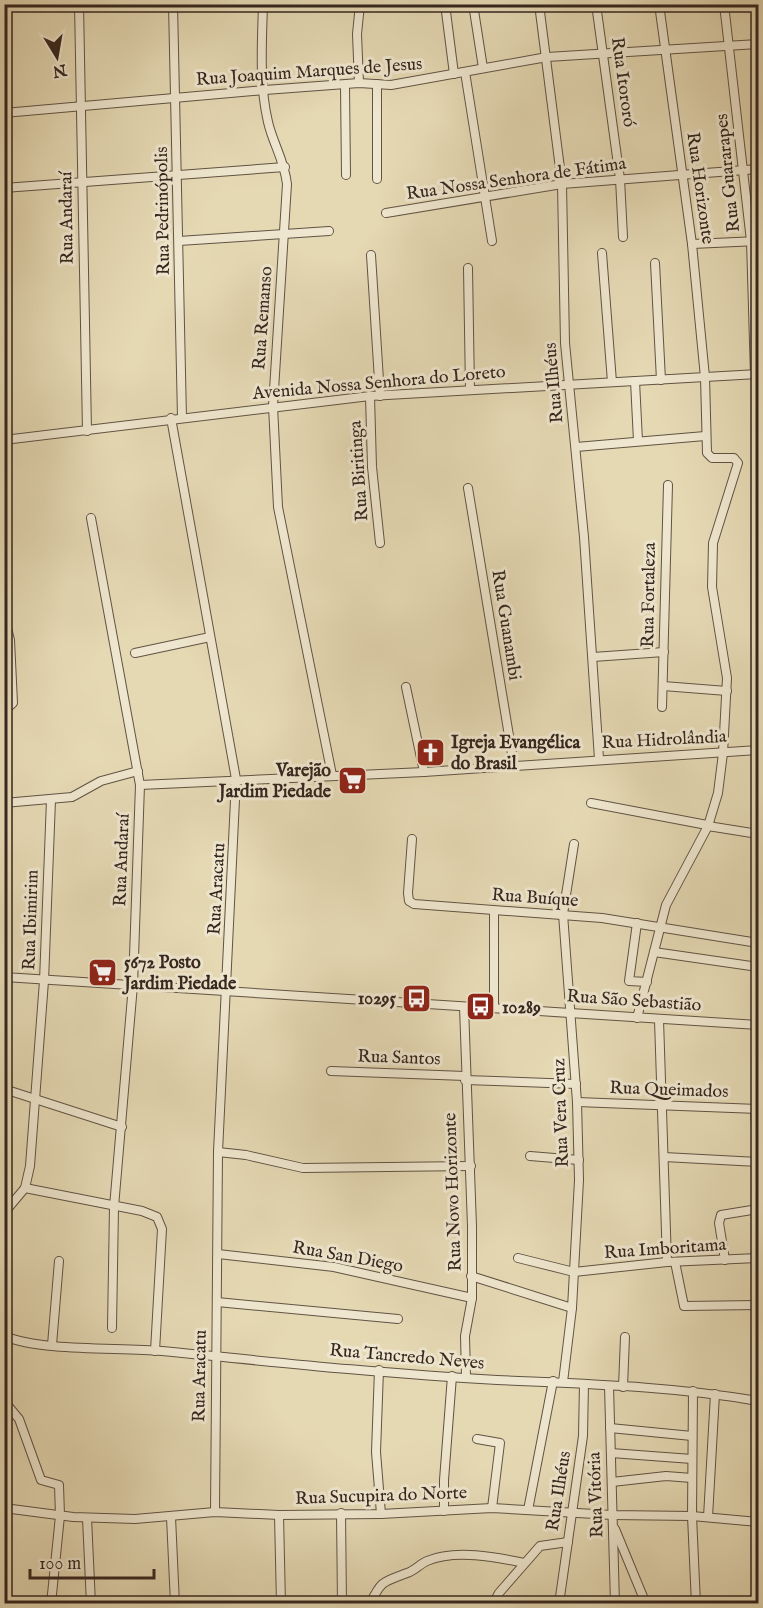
<svg xmlns="http://www.w3.org/2000/svg" width="763" height="1608" viewBox="0 0 763 1608" font-family="'IM FELL English',serif">
<style>
.lines{fill:none;stroke-linecap:round;stroke-linejoin:round}
.minor-casing{stroke:#615344;stroke-width:10}
.minor{stroke:#eee6ce;stroke-width:8}
.labels{text-anchor:middle;stroke-width:6;stroke-linejoin:round;paint-order:stroke}
.street-label{font-size:18px;fill:#35261f;stroke:#eee6ce}
.poi-label{font-size:18px;font-weight:bold;fill:#35261f;stroke:#eee6ce;text-anchor:start}
</style>
<rect width="100%" height="100%" fill="#e5d9b4"/>
<filter id="stains"><feTurbulence type="fractalNoise" baseFrequency=".00333" numOctaves="4"/><feColorMatrix values="0 0 0 0 .2 0 0 0 0 .09 0 0 0 0 .02 0 0 0 .5 -.17"/></filter>
<radialGradient id="worn" r=".72"><stop offset=".6" stop-color="#630" stop-opacity="0"/><stop offset="1" stop-color="#630" stop-opacity=".3"/></radialGradient>
<g class="lines">
<defs>
<g id="minor">
<polyline points="79,4 87,431"/>
<polyline points="173,4 182,418"/>
<path d="M263,4C262,42 259,84 268,122C273,144 284,159 287,184L273,406L278,507L332,775"/>
<polyline points="445,4 454,74"/>
<polyline points="473,4 483,68"/>
<polyline points="539,4 562,184 565,343 584,537 599,759"/>
<polyline points="596,4 620,179 623,237"/>
<polyline points="724,4 751,241 755,375"/>
<polyline points="465,72 492,241"/>
<polyline points="359,83 357,34 360,4"/>
<polyline points="345,86 346,175"/>
<polyline points="4,113 265,90 359,83 391,85 547,57 758,44"/>
<polyline points="377,179 377,84"/>
<polyline points="4,188 285,167"/>
<polyline points="386,213 562,184 758,169"/>
<polyline points="179,241 329,231"/>
<polyline points="692,244 758,241"/>
<polyline points="602,253 612,382"/>
<polyline points="371,255 380,396"/>
<polyline points="655,263 661,380"/>
<polyline points="468,268 470,390"/>
<polyline points="635,381 638,441"/>
<polyline points="370,396 372,467 380,543"/>
<polyline points="171,418 236,779 218,1152 215,1512"/>
<polyline points="4,440 370,396 758,374"/>
<polyline points="576,447 705,436"/>
<polyline points="468,488 514,766"/>
<polyline points="91,518 140,785 133,985 114,1207 112,1328"/>
<polyline points="4,617 10,640 13,703 4,711"/>
<polyline points="135,653 210,637"/>
<polyline points="593,657 664,652"/>
<polyline points="663,686 727,691"/>
<polyline points="406,687 424,772"/>
<polyline points="662,707 668,485"/>
<polyline points="140,785 424,772 758,750"/>
<polyline points="4,803 72,797 101,781 138,771"/>
<polyline points="591,803 707,825"/>
<polyline points="708,826 758,834"/>
<polyline points="412,839 408,893 409,901 414,904 602,918 758,943"/>
<polyline points="637,923 629,981 647,982"/>
<polyline points="654,952 758,967"/>
<polyline points="4,977 758,1025"/>
<polyline points="758,994 758,1106"/>
<polyline points="464,1007 472,1226 472,1298 465,1336 466,1376"/>
<polyline points="494,1008 494,911"/>
<polyline points="637,1018 666,905 708,826 718,793 723,753 727,678 712,587 713,543 738,463 734,458 712,458 707,453 705,377 692,244 659,4"/>
<polyline points="659,1020 667,1262"/>
<polyline points="331,1071 465,1076"/>
<polyline points="465,1080 576,1084"/>
<polyline points="4,1089 122,1127"/>
<polyline points="577,1102 758,1109"/>
<polyline points="755,1110 758,1157"/>
<polyline points="218,1152 246,1155 303,1168 471,1166"/>
<polyline points="530,1156 579,1160"/>
<polyline points="664,1157 758,1162"/>
<polyline points="25,1188 142,1211 157,1217 162,1229 155,1351"/>
<polyline points="4,1213 25,1188 30,1166 44,981 51,800"/>
<polyline points="218,1254 334,1267 472,1298"/>
<polyline points="518,1258 574,1272 667,1262 758,1258"/>
<polyline points="725,1260 719,1223 721,1215 758,1209"/>
<polyline points="675,1262 684,1306 758,1305"/>
<polyline points="471,1276 572,1308"/>
<polyline points="217,1302 398,1319"/>
<path d="M4,1336C43,1352 118,1347 162,1351C273,1362 385,1374 497,1380C584,1384 672,1386 758,1401"/>
<polyline points="52,1345 59,1261"/>
<polyline points="379,1370 376,1452 381,1514"/>
<polyline points="563,1382 572,1308 579,1180 577,1102 563,914 574,844"/>
<polyline points="609,1386 615,1604"/>
<polyline points="623,1387 625,1337"/>
<polyline points="693,1391 692,1516 696,1604"/>
<polyline points="4,1401 19,1419 41,1480 59,1485 60,1516 51,1604"/>
<polyline points="610,1428 692,1436"/>
<polyline points="477,1439 500,1443 492,1508"/>
<polyline points="611,1453 692,1459"/>
<polyline points="612,1482 666,1476 692,1478"/>
<polyline points="4,1508 73,1517 135,1519 215,1512 279,1515 381,1514 492,1508 612,1515 692,1516 758,1522"/>
<polyline points="528,1510 553,1381"/>
<polyline points="444,1511 444,1480 452,1376"/>
<polyline points="341,1513 342,1604"/>
<polyline points="279,1515 281,1604"/>
<polyline points="171,1517 175,1604"/>
<polyline points="708,1517 715,1394"/>
<polyline points="87,1518 91,1604"/>
<polyline points="615,1529 646,1604"/>
<path d="M370,1604C382,1579 384,1582 407,1573C414,1571 420,1564 427,1561C455,1549 496,1557 524,1563"/>
<polyline points="493,1604 499,1593 540,1546 568,1542"/>
<polyline points="559,1604 583,1436 584,1384"/>
<polyline points="750,1604 758,1592"/>
</g>
</defs>
<use href="#minor" class="minor-casing"/>
<use href="#minor" class="minor"/>
</g>
<defs>
<symbol id="church-square" viewBox="-11 -11 22 22"><rect x="-9" y="-9" width="18" height="18" rx="4" fill="#8f2418" stroke="#eee6ce"/><path d="M-1.2-6h2.4v3.5h3.3v2.4h-3.3V6h-2.4V-.1h-3.3v-2.4h3.3Z" fill="#fff"/></symbol>
<symbol id="supermarket-square" viewBox="-11 -11 22 22"><rect x="-9" y="-9" width="18" height="18" rx="4" fill="#8f2418" stroke="#eee6ce"/><path d="M-6-5.5h2.5l.6 2H6L4.5 2H-2.5L-4.4-4H-6ZM-1.5 3.2a1.3 1.3 0 1 0 .1 0ZM3 3.2a1.3 1.3 0 1 0 .1 0Z" fill="#fff"/></symbol>
<symbol id="bus-square" viewBox="-11 -11 22 22"><rect x="-9" y="-9" width="18" height="18" rx="4" fill="#8f2418" stroke="#eee6ce"/><path d="M-5-6H5V4H4V6H2V4H-2V6H-4V4H-5ZM-3.5-4V0h7V-4ZM-3.5 1.2v1.5H-2V1.2ZM2 1.2v1.5H3.5V1.2Z" fill="#fff"/></symbol>
</defs>
<g fill-rule="evenodd">
<use href="#church-square" x="414" y="736" width="33" height="33"/>
<use href="#supermarket-square" x="336" y="764" width="33" height="33"/>
<use href="#supermarket-square" x="86" y="956" width="33" height="33"/>
<use href="#bus-square" x="400" y="982" width="33" height="33"/>
<use href="#bus-square" x="464" y="990" width="33" height="33"/>
</g>
<g class="labels">
<g class="street-label">
<text transform="translate(309 71) rotate(-4)" y="6">Rua Joaquim Marques de Jesus</text>
<text transform="translate(624 82) rotate(82)" y="6">Rua Itororó</text>
<text transform="translate(727 173) rotate(-96)" y="6">Rua Guararapes</text>
<text transform="translate(516 178) rotate(-8)" y="6">Rua Nossa Senhora de Fátima</text>
<text transform="translate(701 188) rotate(82)" y="6">Rua Horizonte</text>
<text transform="translate(162 211) rotate(-91)" y="6">Rua Pedrinópolis</text>
<text transform="translate(66 218) rotate(-91)" y="6">Rua Andaraí</text>
<text transform="translate(262 318) rotate(-86)" y="6">Rua Remanso</text>
<text transform="translate(379 382) rotate(-5)" y="6">Avenida Nossa Senhora do Loreto</text>
<text transform="translate(553 383) rotate(-95)" y="6">Rua Ilhéus</text>
<text transform="translate(358 471) rotate(-94)" y="6">Rua Biritinga</text>
<text transform="translate(648 595) rotate(-89)" y="6">Rua Fortaleza</text>
<text transform="translate(507 625) rotate(81)" y="6">Rua Guanambi</text>
<text transform="translate(664 739) rotate(-3)" y="6">Rua Hidrolândia</text>
<text transform="translate(121 860) rotate(-88)" y="6">Rua Andaraí</text>
<text transform="translate(216 889) rotate(-87)" y="6">Rua Aracatu</text>
<text transform="translate(535 897) rotate(4)" y="6">Rua Buíque</text>
<text transform="translate(30 920) rotate(-88)" y="6">Rua Ibimirim</text>
<text transform="translate(634 1000) rotate(4)" y="6">Rua São Sebastião</text>
<text transform="translate(399 1057) rotate(2)" y="6">Rua Santos</text>
<text transform="translate(669 1089) rotate(2)" y="6">Rua Queimados</text>
<text transform="translate(560 1113) rotate(-92)" y="6">Rua Vera Cruz</text>
<text transform="translate(452 1192) rotate(-92)" y="6">Rua Novo Horizonte</text>
<text transform="translate(665 1248) rotate(-4)" y="6">Rua Imboritama</text>
<text transform="translate(348 1256) rotate(10)" y="6">Rua San Diego</text>
<text transform="translate(407 1356) rotate(5)" y="6">Rua Tancredo Neves</text>
<text transform="translate(199 1376) rotate(-89)" y="6">Rua Aracatu</text>
<text transform="translate(558 1491) rotate(-81)" y="6">Rua Ilhéus</text>
<text transform="translate(381 1495) rotate(-2)" y="6">Rua Sucupira do Norte</text>
<text transform="translate(595 1495) rotate(-92)" y="6">Rua Vitória</text>
</g>
<g class="poi-label">
<text x="451" y="748">Igreja Evangélica<tspan x="451" dy="21">do Brasil</tspan></text>
<text x="331" y="776" text-anchor="end">Varejão<tspan x="331" dy="21">Jardim Piedade</tspan></text>
<text x="124" y="968">5672 Posto<tspan x="124" dy="21">Jardim Piedade</tspan></text>
<text x="396" y="1004" text-anchor="end">10295</text>
<text x="502" y="1013">10289</text>
</g>
</g>
<rect width="763" height="1608" fill="none" stroke="#e5d9b4" stroke-width="24"/>
<rect x="6" y="6" width="751" height="1596" fill="none" stroke="#35261f" stroke-width="3"/>
<rect x="12" y="12" width="739" height="1584" fill="none" stroke="#35261f" stroke-width="1.5"/>
<g transform="translate(57 57) rotate(169)" stroke="#eee6ce" stroke-width="4.5" paint-order="stroke">
<path d="M0-4.5L10 22L0 15L-10 22Z" fill="#35261f"/>
<text y="-9" font-size="16" font-weight="bold" text-anchor="middle" fill="#35261f">N</text>
</g>
<path d="M30 1569v9h124v-9" fill="none" stroke="#35261f" stroke-width="3"/>
<text x="39" y="1569" font-size="18" fill="#35261f" stroke="#eee6ce" stroke-width="4.5" paint-order="stroke">100 m</text>
<rect width="100%" height="100%" filter="url(#stains)"/>
<rect width="100%" height="100%" fill="url(#worn)"/>
</svg>
